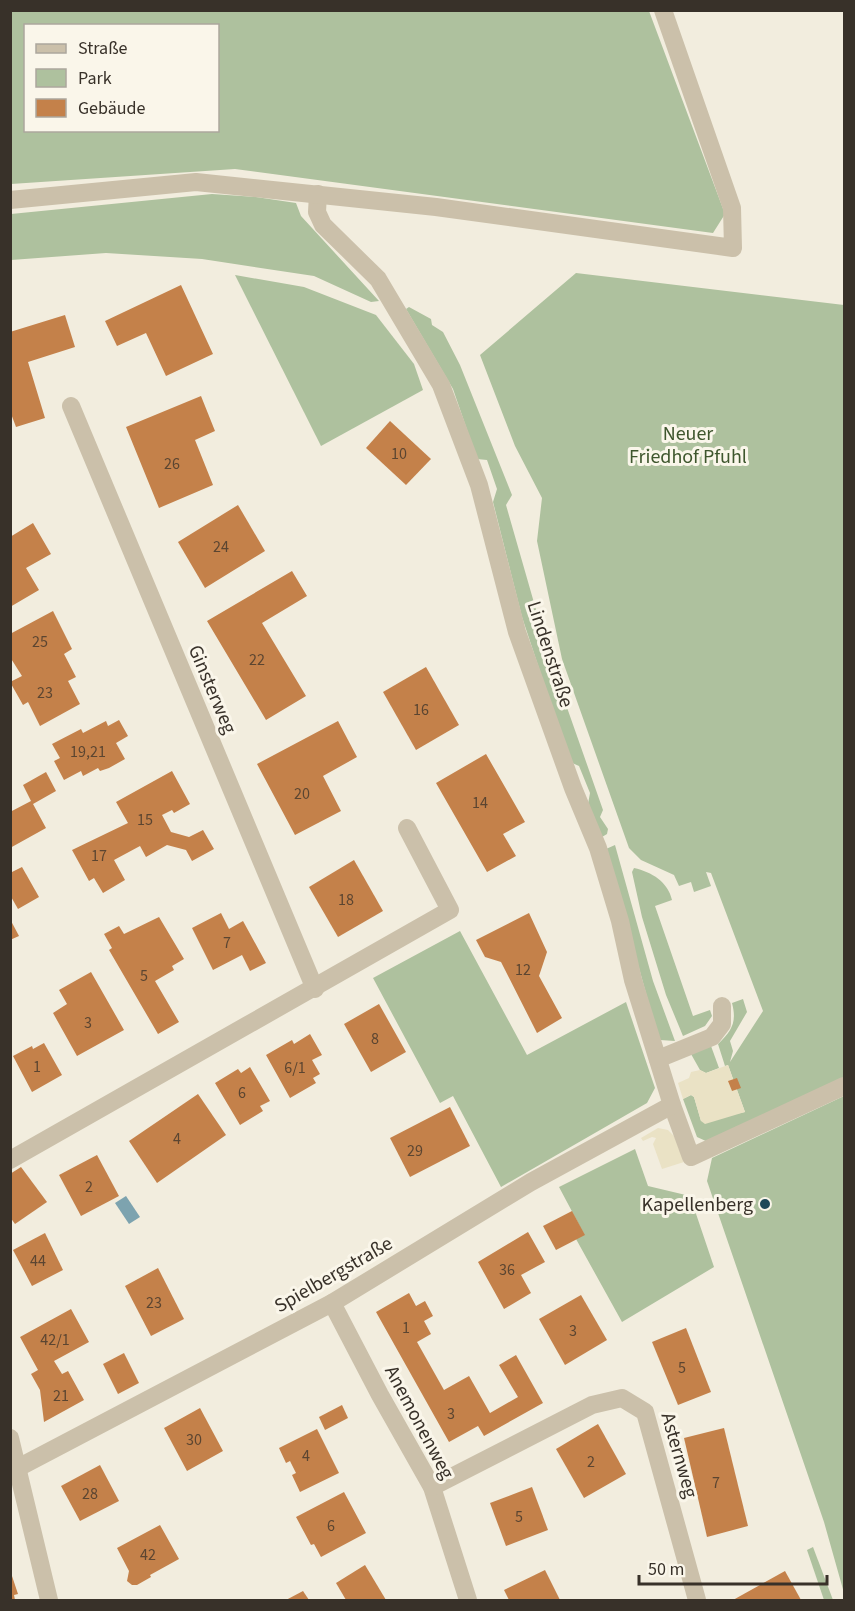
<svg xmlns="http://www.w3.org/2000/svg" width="855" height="1611" viewBox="0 0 855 1611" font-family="'Source Sans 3',sans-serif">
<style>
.green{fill:#aec19e;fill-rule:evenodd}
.plaza{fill:#eae2c5}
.water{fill:#7da3af}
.building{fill:#c4814a}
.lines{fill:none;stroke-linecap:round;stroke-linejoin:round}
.minor{stroke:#cbc0aa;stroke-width:18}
.poi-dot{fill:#1f4959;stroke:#faf6ea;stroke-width:2}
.labels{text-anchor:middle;stroke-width:6;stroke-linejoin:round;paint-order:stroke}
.number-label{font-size:16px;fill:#5b4531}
.park-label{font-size:20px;fill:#3e562d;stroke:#faf6ea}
.street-label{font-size:20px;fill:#383129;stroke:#faf6ea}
.poi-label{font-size:20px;fill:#383129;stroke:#faf6ea;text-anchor:end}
</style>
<rect width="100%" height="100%" fill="#f2edde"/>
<g class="green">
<path d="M10,11H649L725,214L713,233L235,169L11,184ZM26,26H218V130H26Z"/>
<polygon points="212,194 256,197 296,203 301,216 379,301 371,302 314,276 202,259 106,253 11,260 11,214"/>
<path d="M576,273L844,305V1078L708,1142L697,1137L683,1099L691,1095L694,1097L701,1121L745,1112L728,1065L725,1066L718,1044C732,1031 737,1022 732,1003L743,999L747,1012L730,1041L733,1051L730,1062L763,1011L711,873L706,872L711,886L694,892L691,882L679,886L674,875L641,860L629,848L562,659L537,541L542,498L515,446L480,355Z"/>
<polygon points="235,275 304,287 376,315 414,364 423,390 321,446"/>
<polygon points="409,307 431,319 432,325 443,332 460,365 512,495 506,505 551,662 603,810 600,817 608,829 607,834 602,837 588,804 590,793 579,766 570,762 522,617 493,502 497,489 487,460 477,459 453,389 406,309"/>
<polygon points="615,845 653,981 675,1041 660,1040 657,1033 606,849"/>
<path d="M634,868C652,872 668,882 672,900L655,906L693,1016L710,1010L712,1016L705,1026L683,1036L666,995L642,917L632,872Z"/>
<polygon points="460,931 527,1055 626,1002 655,1088 647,1103 501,1187 453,1096 440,1103 373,978"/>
<polygon points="711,1046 719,1068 706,1073 700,1070 691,1054"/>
<polygon points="844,1096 844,1593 824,1522 707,1181 712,1158"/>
<polygon points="635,1149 648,1186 690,1196 714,1267 622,1322 576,1239 584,1234 559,1187"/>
<polygon points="813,1547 833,1600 824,1600 807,1550"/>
</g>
<g class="plaza">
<polygon points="728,1065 745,1112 705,1124 701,1121 694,1097 691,1095 683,1099 678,1083 689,1078 691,1072 700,1070 706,1073"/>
<polygon points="658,1128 668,1130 674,1136 684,1162 662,1169 653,1144 656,1138 652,1137 643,1141 641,1138"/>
</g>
<polygon class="water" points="126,1196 140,1217 129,1224 115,1203"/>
<g class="building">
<polygon points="181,285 213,354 166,376 146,333 117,346 105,321"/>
<polygon points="65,315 75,347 28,362 45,418 16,427 10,411 10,332"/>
<polygon points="201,396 215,431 195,440 213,485 159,508 126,427"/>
<polygon points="390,421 431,459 406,485 366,448"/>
<polygon points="238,505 265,551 205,588 178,542"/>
<polygon points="33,523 51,554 26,568 39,590 10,607 10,537"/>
<polygon points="292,571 307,596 262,623 306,696 266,720 207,621"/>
<polygon points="53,611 72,649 64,654 76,677 68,681 80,704 40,726 28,702 23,705 10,682 22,676 10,657 10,634"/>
<polygon points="426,667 459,725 416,750 383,692"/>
<polygon points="119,720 128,736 116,743 125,759 109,768 100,771 98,768 83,776 81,771 64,780 54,761 60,758 52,744 81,729 83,733 106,721 108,726"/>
<polygon points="338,721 357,757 323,776 341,811 295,835 257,764"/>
<polygon points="486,754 525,822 503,834 516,856 487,872 436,783"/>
<polygon points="172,771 190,804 174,813 172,810 162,815 171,832 189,837 203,830 214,849 192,861 186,850 167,845 146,857 140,846 114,860 125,880 103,893 94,878 89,881 72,850 128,823 116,802"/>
<polygon points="46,772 56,791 33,804 46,828 10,848 10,812 31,801 23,785"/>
<polygon points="354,860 383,911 338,937 309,887"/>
<polygon points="22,867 39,897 18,909 10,895 10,873"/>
<polygon points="221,913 229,929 243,921 266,963 250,971 242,955 213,970 192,928"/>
<polygon points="529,913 547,952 539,976 562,1018 537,1033 501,962 485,957 476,940"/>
<polygon points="159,917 184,959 172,966 174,970 155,981 179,1022 158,1034 109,950 112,948 104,934 119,926 124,934"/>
<polygon points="10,919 19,936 10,940"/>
<polygon points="91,972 124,1030 77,1056 53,1013 67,1004 59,990"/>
<polygon points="379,1004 406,1052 371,1072 344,1024"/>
<polygon points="310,1034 322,1055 312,1060 320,1074 313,1078 316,1083 290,1098 266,1055 292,1040 294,1044"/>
<polygon points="44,1043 62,1075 32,1092 13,1056 32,1046 33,1049"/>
<polygon points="250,1067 270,1101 260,1106 263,1111 240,1125 215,1083 238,1069 241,1073"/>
<polygon points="737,1078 741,1088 732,1091 728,1081"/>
<polygon points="198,1094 226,1135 157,1183 129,1141"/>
<polygon points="450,1107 470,1146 410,1177 390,1138"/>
<polygon points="97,1155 119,1196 81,1216 59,1175"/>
<polygon points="21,1167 47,1202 15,1224 10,1217 10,1174"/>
<polygon points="572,1211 585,1235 556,1250 543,1226"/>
<polygon points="528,1232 545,1262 521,1275 531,1293 504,1309 478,1262"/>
<polygon points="45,1233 63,1270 32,1286 13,1250"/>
<polygon points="158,1268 184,1319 151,1336 125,1286"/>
<polygon points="409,1293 416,1306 425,1301 433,1316 424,1321 431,1334 417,1342 444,1390 469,1376 490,1413 518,1397 499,1365 516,1355 543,1403 484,1436 478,1426 449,1442 376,1312"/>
<polygon points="581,1295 607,1340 565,1365 539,1319"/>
<polygon points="71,1309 89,1342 54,1361 62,1374 68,1371 84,1400 44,1422 40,1390 31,1374 38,1370 20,1337"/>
<polygon points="686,1328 711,1392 678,1405 652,1342"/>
<polygon points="124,1353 139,1383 118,1394 103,1364"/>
<polygon points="342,1405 348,1418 325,1430 319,1417"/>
<polygon points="200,1408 223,1451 187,1471 164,1428"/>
<polygon points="598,1424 626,1474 584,1498 556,1449"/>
<polygon points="724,1428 748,1526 707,1537 684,1438"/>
<polygon points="317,1429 339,1473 300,1492 292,1475 296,1473 290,1461 286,1463 279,1448"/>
<polygon points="100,1465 119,1501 80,1521 61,1486"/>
<polygon points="532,1487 548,1530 506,1546 490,1503"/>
<polygon points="344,1492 366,1533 321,1557 314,1544 311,1545 296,1517"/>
<polygon points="160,1525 179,1559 150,1575 151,1577 137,1585 132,1585 127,1581 129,1571 117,1548"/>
<polygon points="365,1565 386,1600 346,1600 336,1583"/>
<polygon points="10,1570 18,1594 14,1595 15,1600 10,1600"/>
<polygon points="545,1570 560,1600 509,1600 504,1590"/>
<polygon points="785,1571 801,1600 733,1600"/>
<polygon points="303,1591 309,1600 286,1600"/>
</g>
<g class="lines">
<g class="minor">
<polyline points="318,194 317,212 323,225 378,279 441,385 479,485 517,632 573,788 598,848 620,921 633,980 672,1105 691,1157 844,1086"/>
<polyline points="10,200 196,182 436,207 733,248 732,208 663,10"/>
<polyline points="71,406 315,989"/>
<polyline points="658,1059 712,1037 722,1024 722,1006"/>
<polyline points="10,1160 450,910 407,828"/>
<polyline points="332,1303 380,1395 432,1487 468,1600"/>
<polyline points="10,1438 49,1600"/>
<polyline points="10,1472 332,1303 531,1182 672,1105"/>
<polyline points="432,1487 592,1405 622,1398 645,1412 697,1600"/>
</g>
</g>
<circle class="poi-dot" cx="765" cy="1204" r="6"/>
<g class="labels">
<g class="number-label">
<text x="399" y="459">10</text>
<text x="172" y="469">26</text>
<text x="221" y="552">24</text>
<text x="40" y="647">25</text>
<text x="257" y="665">22</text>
<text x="45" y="698">23</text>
<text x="421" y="715">16</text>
<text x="88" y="757">19,21</text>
<text x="302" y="799">20</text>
<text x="480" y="808">14</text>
<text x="145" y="825">15</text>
<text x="99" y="861">17</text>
<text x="346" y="905">18</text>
<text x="227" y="948">7</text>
<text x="523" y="975">12</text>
<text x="144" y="981">5</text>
<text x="88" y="1028">3</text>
<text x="375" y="1044">8</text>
<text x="37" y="1072">1</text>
<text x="295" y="1073">6/1</text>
<text x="242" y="1098">6</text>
<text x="177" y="1144">4</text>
<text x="415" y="1156">29</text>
<text x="89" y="1192">2</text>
<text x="38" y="1266">44</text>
<text x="507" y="1275">36</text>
<text x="154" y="1308">23</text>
<text x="406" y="1333">1</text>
<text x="573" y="1336">3</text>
<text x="55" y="1345">42/1</text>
<text x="682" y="1373">5</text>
<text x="61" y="1401">21</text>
<text x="451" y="1419">3</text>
<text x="194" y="1445">30</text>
<text x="306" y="1461">4</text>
<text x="591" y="1467">2</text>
<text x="716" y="1488">7</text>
<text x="90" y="1499">28</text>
<text x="519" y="1522">5</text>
<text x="331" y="1531">6</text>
<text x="148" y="1560">42</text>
</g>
<g class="park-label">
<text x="688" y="440">Neuer<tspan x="688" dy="23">Friedhof Pfuhl</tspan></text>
</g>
<g class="street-label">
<text transform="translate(551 654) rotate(72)" y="7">Lindenstraße</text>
<text transform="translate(213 689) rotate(67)" y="7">Ginsterweg</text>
<text transform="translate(333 1274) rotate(-30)" y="7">Spielbergstraße</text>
<text transform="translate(420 1422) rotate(62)" y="7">Anemonenweg</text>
<text transform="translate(680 1455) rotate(74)" y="7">Asternweg</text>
</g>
<g class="poi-label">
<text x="753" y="1211">Kapellenberg</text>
</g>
</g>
<rect width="855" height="1611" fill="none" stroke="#383129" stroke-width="24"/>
<rect x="24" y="24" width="195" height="108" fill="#faf6ea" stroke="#aca79d" stroke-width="1.5"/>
<rect x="36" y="44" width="30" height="9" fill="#cbc0aa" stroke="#aca79d" stroke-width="1.5"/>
<text x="78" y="54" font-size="18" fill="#383129">Straße</text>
<rect x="36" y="69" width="30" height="18" fill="#aec19e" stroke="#aca79d" stroke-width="1.5"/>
<text x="78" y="84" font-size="18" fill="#383129">Park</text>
<rect x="36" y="99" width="30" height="18" fill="#c4814a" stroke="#aca79d" stroke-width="1.5"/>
<text x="78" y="114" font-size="18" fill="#383129">Gebäude</text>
<path d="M639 1575v9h188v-9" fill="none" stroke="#383129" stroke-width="3"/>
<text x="648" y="1575" font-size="18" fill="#383129" stroke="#faf6ea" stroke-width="4.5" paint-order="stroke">50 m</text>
</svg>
